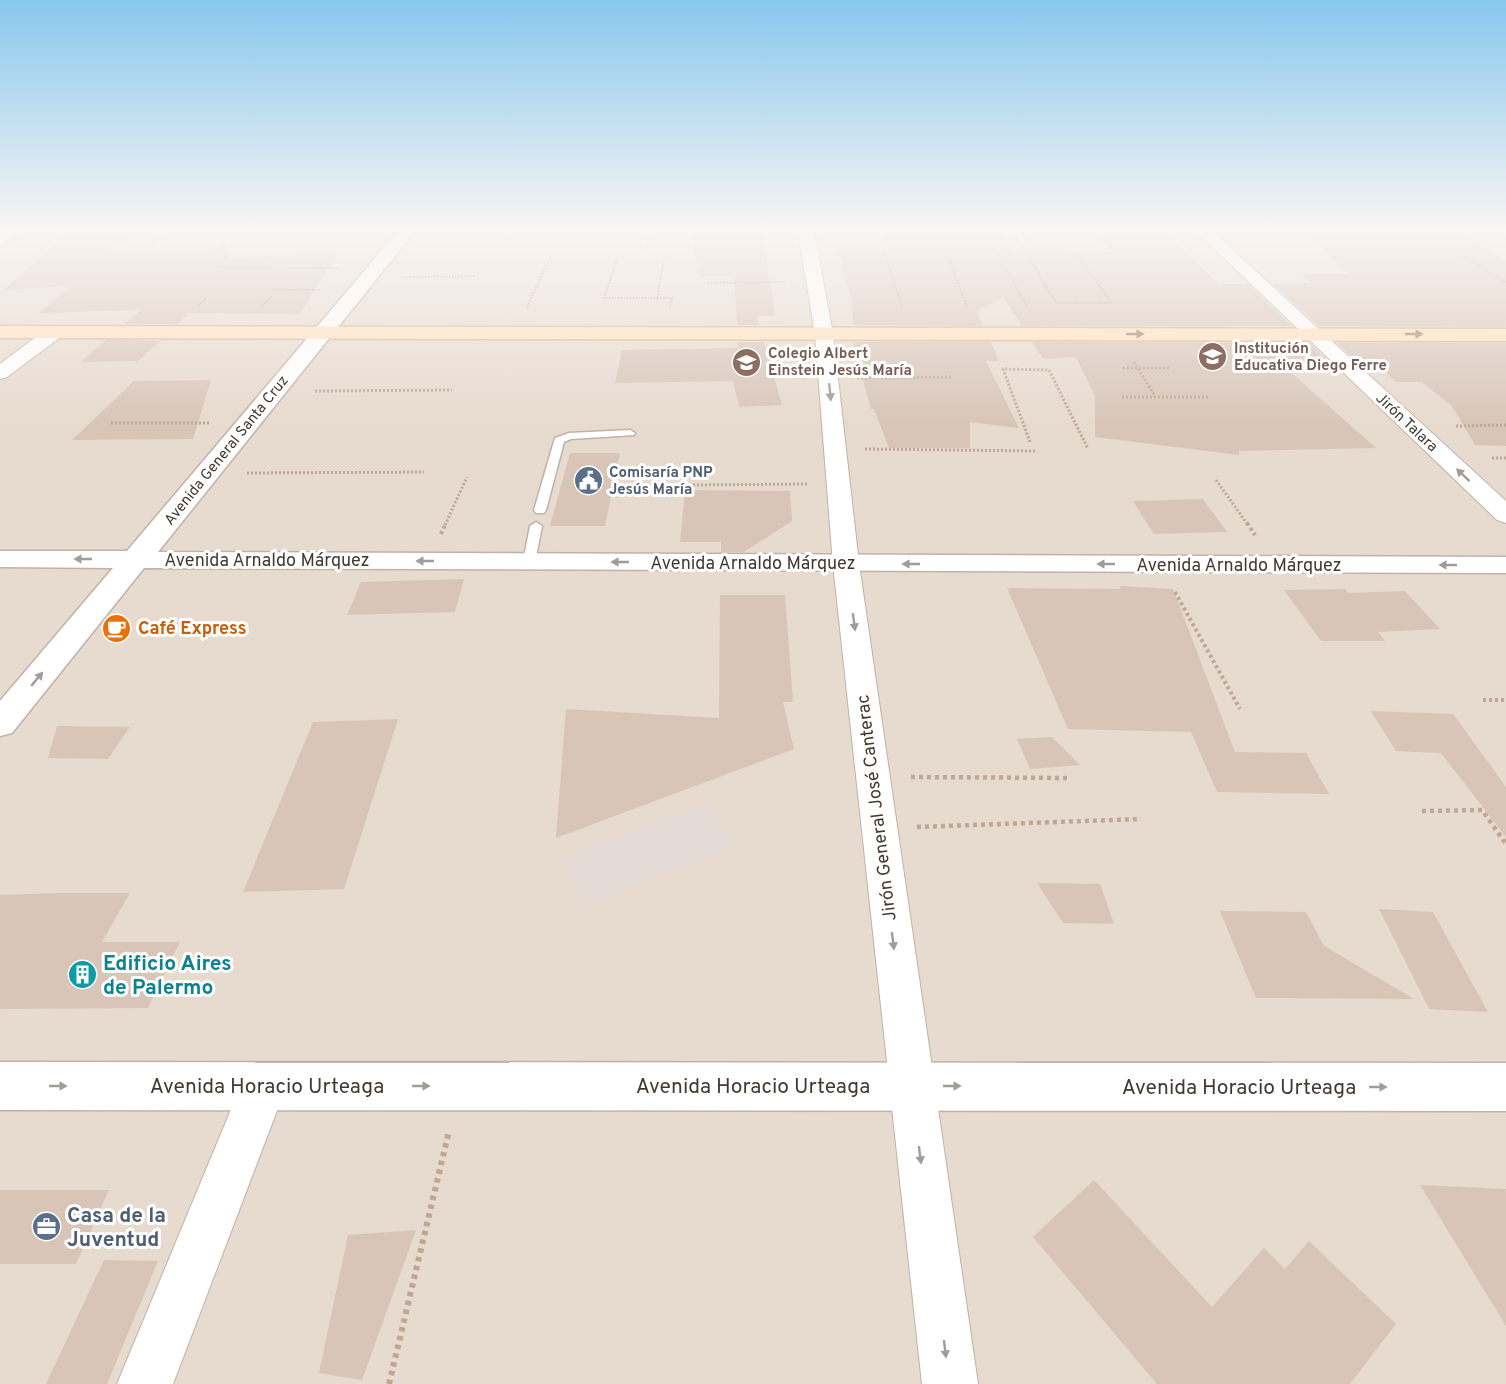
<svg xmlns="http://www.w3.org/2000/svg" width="1506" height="1384" viewBox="0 0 1506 1384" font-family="Overpass,sans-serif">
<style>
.residential{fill:#e7dace}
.industrial{fill:#e4dbd6}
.education{fill:#eddbc9}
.building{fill:#d8c5b8}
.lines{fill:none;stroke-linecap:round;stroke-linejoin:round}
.service-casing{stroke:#c1b2a6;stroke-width:3}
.minor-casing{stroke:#c1b2a6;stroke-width:2}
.tertiary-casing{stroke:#c1b2a6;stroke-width:3}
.secondary-casing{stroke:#d9b58e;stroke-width:3}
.path-far4{stroke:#c1a793;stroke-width:2;stroke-dasharray:1.5 1.5;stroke-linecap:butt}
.path-far3{stroke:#c1a793;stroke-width:3;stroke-dasharray:2 2;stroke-linecap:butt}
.path-far2{stroke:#c1a793;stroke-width:4;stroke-dasharray:3 3;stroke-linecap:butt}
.path-far1{stroke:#c1a793;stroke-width:4.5;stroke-dasharray:4 4;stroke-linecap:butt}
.path{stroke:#c1a793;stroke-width:6;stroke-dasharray:4.5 4.5;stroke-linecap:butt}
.service{fill:#fff;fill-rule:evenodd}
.minor{fill:#fff;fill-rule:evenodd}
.tertiary{fill:#fff;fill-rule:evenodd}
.secondary{fill:#ffe1be;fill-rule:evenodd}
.oneway{fill:#988570}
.oneway2{fill:#a29c98}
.labels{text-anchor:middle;stroke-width:6;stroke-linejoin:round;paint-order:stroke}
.far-education-label{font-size:15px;font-weight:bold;fill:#785e54;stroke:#fff;text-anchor:start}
.far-street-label{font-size:15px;fill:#443931;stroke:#fff}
.far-service-label{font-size:15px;font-weight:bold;fill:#4e5e75;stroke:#fff;text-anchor:start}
.street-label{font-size:18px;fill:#443931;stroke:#fff}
.food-label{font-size:18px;font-weight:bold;fill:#c56008;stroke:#fff;text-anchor:start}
.near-culture-label{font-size:21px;font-weight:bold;fill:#0d838f;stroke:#fff;text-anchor:start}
.near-street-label{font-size:21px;fill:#443931;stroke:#fff}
.near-service-label{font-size:21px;font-weight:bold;fill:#4e5e75;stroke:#fff;text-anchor:start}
</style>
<rect width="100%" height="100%" fill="#f2e9e1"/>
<rect class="residential" x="0" y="231" width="1506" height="1153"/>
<polygon class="industrial" points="708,802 734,846 583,906 562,858"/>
<polygon class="education" points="689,231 777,231 778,246 687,246"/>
<g class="building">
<polygon points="70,231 130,231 106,253 209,253 225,240 229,259 337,253 300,314 189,313 178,324 125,324 141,310 39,313 72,286 4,290"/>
<polygon points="709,231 762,231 775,316 757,316 759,325 737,325 734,276 699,277 692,234 709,234"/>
<polygon points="962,231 999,231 1011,250 1112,252 1096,233 1166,233 1219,284 1248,284 1292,326 1022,326 1003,297 977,311 983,326 853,325 852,301 838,251 890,251 884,233 963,233"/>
<polygon points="1305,231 1457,231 1506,261 1506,327 1319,326 1273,284 1312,283 1301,274 1348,274"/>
<polygon points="106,340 160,341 138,361 81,362"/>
<polygon points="738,342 764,342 782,405 739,407 733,381 615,383 622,350 738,348"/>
<polygon points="854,342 991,342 999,361 986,361 1019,428 970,422 970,448 889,448 874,409 871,409 859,365 855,365"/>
<polygon points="1032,342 1309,343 1330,363 1280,363 1376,448 1239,451 1239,455 1095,437 1095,396 1076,357 1043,359"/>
<polygon points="1337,343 1506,343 1506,446 1475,445 1452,406 1422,382 1396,382 1376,363 1359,363"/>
<polygon points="211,380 193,439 72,440 134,381"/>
<polygon points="570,453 620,453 605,526 550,526"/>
<polygon points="685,490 790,491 792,521 744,552 721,552 721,542 680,542"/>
<polygon points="1203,499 1227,532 1154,534 1133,501"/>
<polygon points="464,579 455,612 347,615 361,582"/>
<polygon points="1120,586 1173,589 1235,752 1306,753 1329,794 1217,792 1191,732 1068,729 1007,588 1121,589"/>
<polygon points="1345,589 1348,593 1405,591 1440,629 1378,632 1385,641 1321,641 1284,590"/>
<polygon points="720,595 785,595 793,702 783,702 794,749 556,838 566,709 719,718"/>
<polygon points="1371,711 1453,714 1506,787 1506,837 1441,753 1396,751"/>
<polygon points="398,719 344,889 243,892 313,722"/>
<polygon points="57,726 130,727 108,759 48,758"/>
<polygon points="1052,737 1080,765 1030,769 1017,739"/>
<polygon points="1037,883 1100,884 1114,924 1063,923"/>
<polygon points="60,893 130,893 102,942 180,942 148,1008 0,1009 0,895"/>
<polygon points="1379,909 1433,912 1488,1012 1429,1009"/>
<polygon points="1220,911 1306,912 1324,946 1414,999 1256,998"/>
<polygon points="1094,1180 1212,1307 1264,1248 1285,1269 1309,1241 1396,1324 1350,1384 1157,1384 1033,1237"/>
<polygon points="1420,1185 1506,1189 1506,1326"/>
<polygon points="0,1190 109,1190 76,1264 0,1264"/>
<polygon points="416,1230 362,1380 319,1373 348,1235"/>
<polygon points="104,1260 158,1261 107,1384 46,1384"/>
</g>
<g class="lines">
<defs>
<g id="service">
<polygon points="1013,231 1021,231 1025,242 1019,242"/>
<polygon points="630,430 635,433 634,435 571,439 564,442 546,510 544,513 536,513 534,510 555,438 569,433"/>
<polygon points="536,522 542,526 535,562 529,566 523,562 530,526"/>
</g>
<g id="minor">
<polygon points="798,231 814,231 833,334 859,564 978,1384 922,1384 833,564 815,334"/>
<polygon points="1196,231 1212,231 1506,501 1506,523 1497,520"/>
<polygon points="55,326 62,328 64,332 62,336 7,377 0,379 0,364 48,328"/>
<polygon points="263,1064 279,1071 286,1087 173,1384 117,1384 247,1071"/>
</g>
<g id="tertiary">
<polygon points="4,231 23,231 0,245 0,233"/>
<polygon points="398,231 415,231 158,552 1506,557 1506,573 144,568 12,733 0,736 0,701 113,568 0,567 0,551 127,551"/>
<polygon points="0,1062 1506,1063 1506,1111 0,1110"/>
</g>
<polygon id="secondary" points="0,326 1506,329 1506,341 0,338"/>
</defs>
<use href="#service" class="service-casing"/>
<use href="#minor" class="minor-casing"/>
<use href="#tertiary" class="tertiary-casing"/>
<use href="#secondary" class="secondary-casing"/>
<g class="path-far4">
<polyline points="121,241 134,231"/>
<polyline points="149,247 170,231"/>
<polyline points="646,251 649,231"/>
<polyline points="884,251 902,307"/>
<polyline points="946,252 967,307"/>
<polyline points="997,252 1027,307"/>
<polyline points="1463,256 1506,283"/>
<polyline points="1030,259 1056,303 1112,303 1077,255"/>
<polyline points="617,260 604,298 672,298 670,308"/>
<polyline points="213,267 338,268"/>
<polyline points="404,277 476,276"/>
<polyline points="708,283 785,282"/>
<polyline points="273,290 320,290"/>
<polyline points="657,298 665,254"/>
<polyline points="198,305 207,298"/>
<polyline points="262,305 272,296"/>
<polyline points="527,307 551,256"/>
</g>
<g class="path-far3">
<polyline points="1134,362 1155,396"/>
<polyline points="1123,368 1171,368"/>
<polyline points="857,378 953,377"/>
<polyline points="315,391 452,390"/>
<polyline points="1122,397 1209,397"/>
<polyline points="111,423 209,423"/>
<polyline points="1456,426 1506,425"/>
<polyline points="1030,442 1003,369 1049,370 1088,449"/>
<polyline points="865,449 1035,451"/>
<polyline points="1492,458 1506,458"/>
<polyline points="247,473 424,472"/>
<polyline points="1216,480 1248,525"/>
<polyline points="693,485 807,484"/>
<polyline points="445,525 467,477"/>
</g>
<g class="path-far2">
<polyline points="1247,523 1255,535"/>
<polyline points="441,534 446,523"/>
<polyline points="1175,592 1240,709"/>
<polyline points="1483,700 1506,700"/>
</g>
<g class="path-far1">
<polyline points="911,777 1069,778"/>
<polyline points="1422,811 1482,810 1506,844"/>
<polyline points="917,827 1141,819"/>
</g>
<polyline class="path" points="389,1384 449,1131"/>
<use href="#service" class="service"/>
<use href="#minor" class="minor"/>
<use href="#tertiary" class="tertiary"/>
<use href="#secondary" class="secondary"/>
</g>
<defs><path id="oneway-solid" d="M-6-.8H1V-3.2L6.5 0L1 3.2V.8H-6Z" transform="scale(1.5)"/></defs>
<g class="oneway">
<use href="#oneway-solid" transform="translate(1135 334)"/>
<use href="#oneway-solid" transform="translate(1414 334)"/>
</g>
<g class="oneway2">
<use href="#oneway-solid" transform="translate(830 392) rotate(84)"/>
<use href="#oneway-solid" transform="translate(1463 475) rotate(-137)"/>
<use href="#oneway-solid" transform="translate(83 559) rotate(180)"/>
<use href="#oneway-solid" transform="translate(425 561) rotate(-180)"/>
<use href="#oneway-solid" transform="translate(620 562) rotate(-180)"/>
<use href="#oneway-solid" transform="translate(911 564) rotate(-180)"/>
<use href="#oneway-solid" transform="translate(1106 564) rotate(-180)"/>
<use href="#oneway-solid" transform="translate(1448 565) rotate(-180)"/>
<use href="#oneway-solid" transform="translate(854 622) rotate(83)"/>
<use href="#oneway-solid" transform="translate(37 679) rotate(-50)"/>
<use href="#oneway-solid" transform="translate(893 941) rotate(83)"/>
<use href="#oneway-solid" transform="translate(58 1086)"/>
<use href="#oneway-solid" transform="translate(421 1086)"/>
<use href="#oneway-solid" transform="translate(952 1086)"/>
<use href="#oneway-solid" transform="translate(1378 1087)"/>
<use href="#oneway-solid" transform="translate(920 1155) rotate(83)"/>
<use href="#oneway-solid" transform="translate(945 1349) rotate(83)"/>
</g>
<linearGradient id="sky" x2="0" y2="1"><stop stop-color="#87c7ee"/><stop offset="0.54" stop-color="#f9f5f2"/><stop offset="1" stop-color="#f9f5f2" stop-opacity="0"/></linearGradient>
<rect width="1506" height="425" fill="url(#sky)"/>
<defs>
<symbol id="school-disc" viewBox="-11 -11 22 22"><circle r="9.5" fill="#8d6e63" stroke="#fff"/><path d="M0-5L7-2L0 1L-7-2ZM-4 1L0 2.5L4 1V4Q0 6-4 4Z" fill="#fff"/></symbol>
<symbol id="civic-disc" viewBox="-11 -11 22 22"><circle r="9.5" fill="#5c6f8a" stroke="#fff"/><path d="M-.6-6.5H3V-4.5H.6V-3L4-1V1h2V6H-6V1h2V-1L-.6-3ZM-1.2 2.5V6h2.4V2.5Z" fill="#fff"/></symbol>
<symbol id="cafe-disc" viewBox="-11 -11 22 22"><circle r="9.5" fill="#e8710a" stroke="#fff"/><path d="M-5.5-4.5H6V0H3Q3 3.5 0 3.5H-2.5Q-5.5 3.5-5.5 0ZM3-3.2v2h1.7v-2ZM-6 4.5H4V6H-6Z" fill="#fff"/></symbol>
<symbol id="building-disc" viewBox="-11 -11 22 22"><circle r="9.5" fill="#0f9aa8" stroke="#fff"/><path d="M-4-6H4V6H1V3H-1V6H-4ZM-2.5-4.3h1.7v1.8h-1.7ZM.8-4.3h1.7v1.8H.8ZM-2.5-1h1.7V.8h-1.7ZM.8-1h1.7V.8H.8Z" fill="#fff"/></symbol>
<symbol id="office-disc" viewBox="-11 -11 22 22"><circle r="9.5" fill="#5c6f8a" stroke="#fff"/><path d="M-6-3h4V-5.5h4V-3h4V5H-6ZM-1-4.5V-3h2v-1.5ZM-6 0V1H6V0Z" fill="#fff"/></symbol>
</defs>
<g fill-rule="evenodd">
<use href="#school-disc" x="1196" y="340" width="33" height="33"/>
<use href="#school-disc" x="730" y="346" width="33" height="33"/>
<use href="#civic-disc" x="572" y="464" width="33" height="33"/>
<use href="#cafe-disc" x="100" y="612" width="33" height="33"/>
<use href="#building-disc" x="66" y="958" width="33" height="33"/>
<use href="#office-disc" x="30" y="1210" width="33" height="33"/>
</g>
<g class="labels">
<g class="far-education-label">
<text x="1234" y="353">Institución<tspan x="1234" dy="17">Educativa Diego Ferre</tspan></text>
<text x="768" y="358">Colegio Albert<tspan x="768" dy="17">Einstein Jesús María</tspan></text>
</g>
<g class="far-street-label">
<text transform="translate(1407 422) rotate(43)" y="5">Jirón Talara</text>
<text transform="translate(226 450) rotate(-51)" y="5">Avenida General Santa Cruz</text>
</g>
<g class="far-service-label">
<text x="609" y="477">Comisaría PNP<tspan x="609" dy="17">Jesús María</tspan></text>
</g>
<g class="street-label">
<text x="267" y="566">Avenida Arnaldo Márquez</text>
<text x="753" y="569">Avenida Arnaldo Márquez</text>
<text x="1239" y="571">Avenida Arnaldo Márquez</text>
<text transform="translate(876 808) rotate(-97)" y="6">Jirón General José Canterac</text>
</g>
<g class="food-label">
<text x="138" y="634">Café Express</text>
</g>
<g class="near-culture-label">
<text x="103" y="970">Edificio Aires<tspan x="103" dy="24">de Palermo</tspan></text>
</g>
<g class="near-street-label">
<text x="267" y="1093">Avenida Horacio Urteaga</text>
<text x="753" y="1093">Avenida Horacio Urteaga</text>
<text x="1239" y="1094">Avenida Horacio Urteaga</text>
</g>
<g class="near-service-label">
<text x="67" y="1222">Casa de la<tspan x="67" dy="24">Juventud</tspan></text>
</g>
</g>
</svg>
